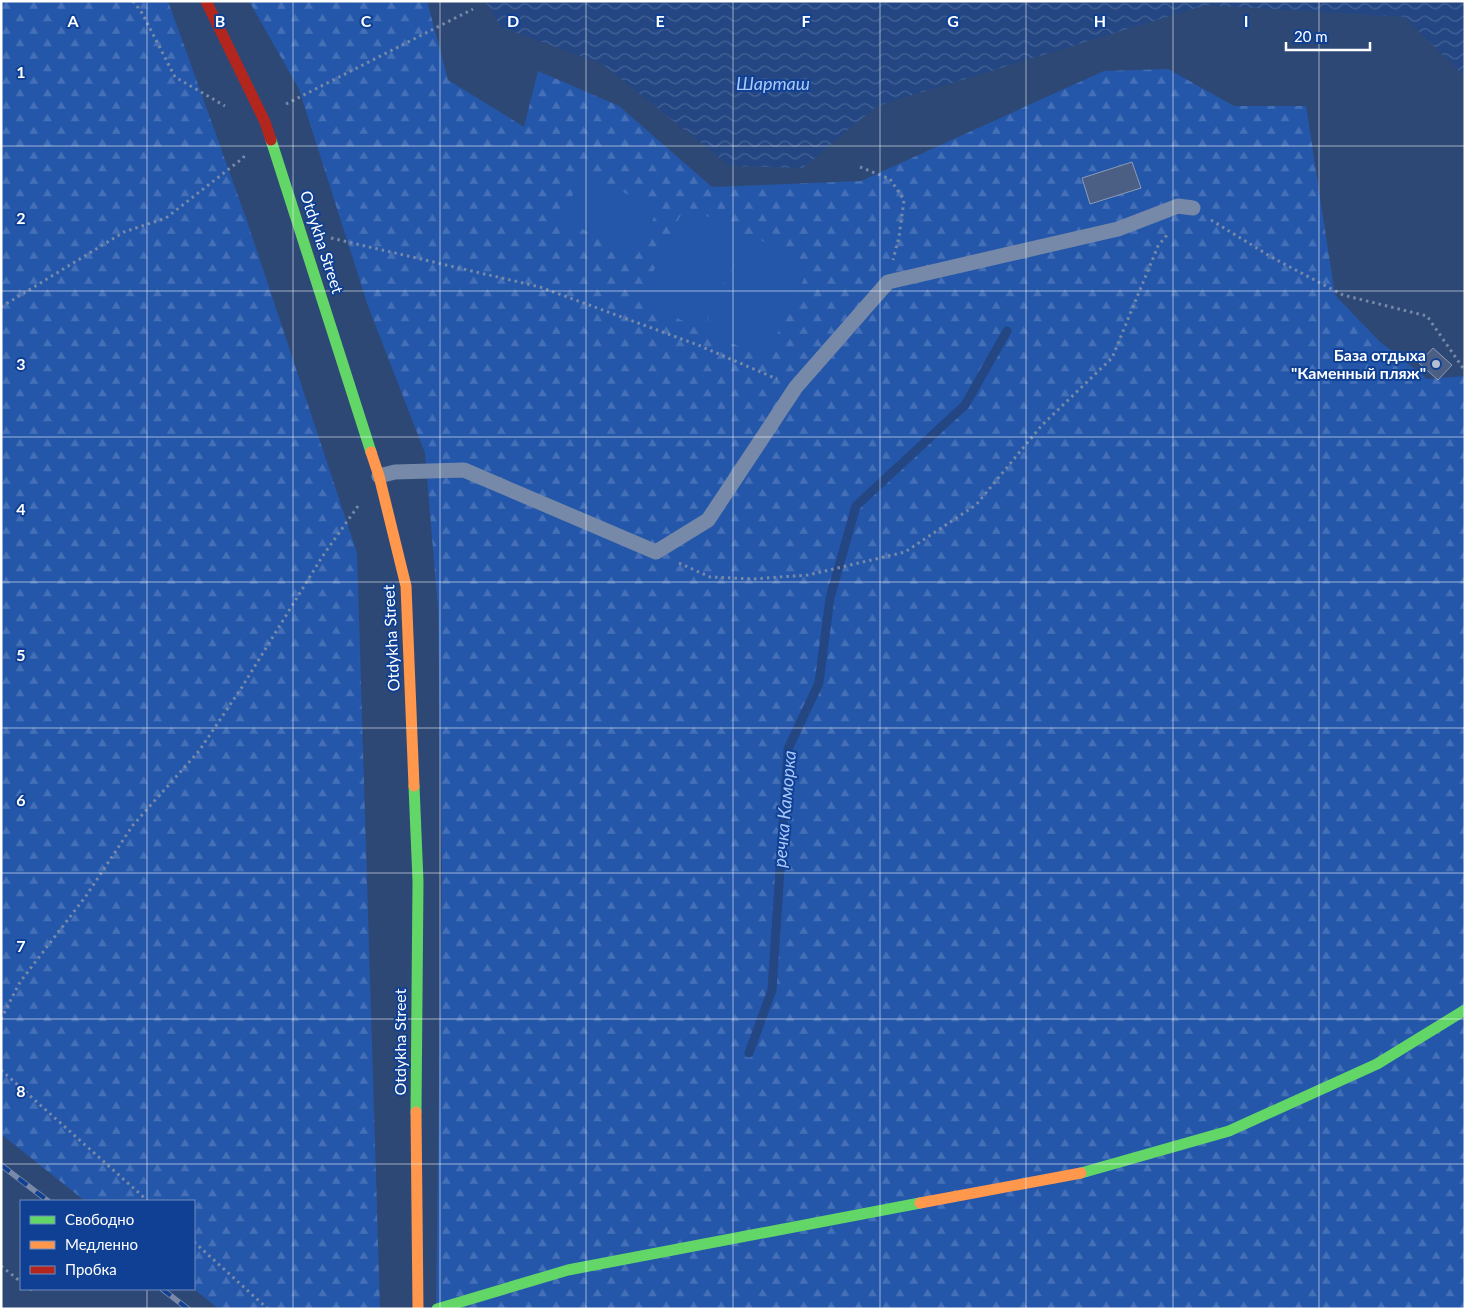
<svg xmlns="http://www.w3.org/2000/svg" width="1466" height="1310" viewBox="0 0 1466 1310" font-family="Lato,sans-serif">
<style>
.forest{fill:url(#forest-firs)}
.garden{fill:#2457aa}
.water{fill:url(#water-waves)}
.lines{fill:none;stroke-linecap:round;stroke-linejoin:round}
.stream{stroke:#244783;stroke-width:9}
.building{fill:#4a5f83;stroke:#8b9bb6}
.path{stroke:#7689a8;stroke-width:3;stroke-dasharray:2.5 4;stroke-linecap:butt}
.lane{stroke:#7689a8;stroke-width:15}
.fast{stroke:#63d668;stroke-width:11}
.slow{stroke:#ff974d;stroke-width:11}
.jam{stroke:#b3261e;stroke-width:11}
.rail-casing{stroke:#7989a7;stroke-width:5.5}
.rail{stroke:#104093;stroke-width:4;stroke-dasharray:11;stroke-linecap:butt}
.grid{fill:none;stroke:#fff;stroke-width:1;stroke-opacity:0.55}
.poi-dot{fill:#b6bfcf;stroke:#104093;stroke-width:2}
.labels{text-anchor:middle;stroke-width:4;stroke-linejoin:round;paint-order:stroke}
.street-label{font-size:16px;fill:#fff;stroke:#104093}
.poi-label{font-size:16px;font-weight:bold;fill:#fff;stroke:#104093;text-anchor:end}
.water-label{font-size:18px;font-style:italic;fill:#a9c8fa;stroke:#104093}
.grid-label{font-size:16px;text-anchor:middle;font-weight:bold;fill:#fff;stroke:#104093;stroke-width:4;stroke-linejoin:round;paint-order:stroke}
</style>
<defs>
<pattern id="forest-firs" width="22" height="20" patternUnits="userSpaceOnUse" patternTransform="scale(1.25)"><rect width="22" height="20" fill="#2457aa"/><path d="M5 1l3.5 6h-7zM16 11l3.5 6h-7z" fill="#4570b7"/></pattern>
<pattern id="water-waves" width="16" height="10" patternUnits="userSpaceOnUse" patternTransform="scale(1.25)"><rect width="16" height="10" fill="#244783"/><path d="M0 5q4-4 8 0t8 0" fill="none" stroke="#456396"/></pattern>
</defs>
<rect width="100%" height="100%" fill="#2e4875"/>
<g class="forest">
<polygon points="1,1 168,1 247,221 357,553 380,1309 219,1309 194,1289 194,1201 85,1201 1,1134"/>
<polygon points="249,1 427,1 448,80 524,127 538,71 619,106 712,187 861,181 1104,71 1168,69 1234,106 1306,106 1335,295 1379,341 1427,379 1465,376 1465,1309 436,1309 442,870 438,609 425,453 368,306 299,89"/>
</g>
<g class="garden">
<polygon points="583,174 658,208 637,255 561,219"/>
<polygon points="685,206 747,235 702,330 640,300"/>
<polygon points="749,235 811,264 765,359 703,329"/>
</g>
<polygon class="water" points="485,1 1465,1 1465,77 1404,17 1206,5 877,106 803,168 730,166 602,64 501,27"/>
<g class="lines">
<polyline class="stream" points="749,1053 772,990 788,749 819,683 830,598 856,506 965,405 1007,331"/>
</g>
<g class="building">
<polygon points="1132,162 1141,188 1090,204 1082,178"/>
<polygon points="1433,348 1452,365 1438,380 1419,363"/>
</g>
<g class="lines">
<g class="path">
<polyline points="133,1 142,13 175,77 225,106"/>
<polyline points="286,104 473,9"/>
<polyline points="860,167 890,179 904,200 899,237 893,260"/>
<polyline points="1211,220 1273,258 1343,295 1427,316 1465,371"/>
<polyline points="331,238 540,287 698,345 777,379"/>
<polyline points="1,307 124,232 166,218 243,158 245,155"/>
<polyline points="679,563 710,577 753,579 808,575 905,552 976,505 1042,425 1112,358 1158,246 1167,235"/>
<polyline points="1,1019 20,982 86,896 133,825 199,751 242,687 322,557 358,506"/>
<polyline points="1,1070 148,1201"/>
<polyline points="194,1242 268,1309"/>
<polyline points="1,1266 21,1282"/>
<polyline points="30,1289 32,1290"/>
</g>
<polyline class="lane" points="379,476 395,472 464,470 656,552 708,520 796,387 888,282 1118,229 1178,206 1193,208"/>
<g class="fast">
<polyline points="271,140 371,452"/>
<polyline points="414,786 418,881 416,1112"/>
<polyline points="1081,1173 1229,1131 1377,1064 1465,1010"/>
<polyline points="437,1309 568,1270 920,1203"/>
</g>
<g class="slow">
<polyline points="371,452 379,476 406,586 414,786"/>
<polyline points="416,1112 418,1309"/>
<polyline points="920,1203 1081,1173"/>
</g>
<polyline class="jam" points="206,1 265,122 271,140"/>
<defs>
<g id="rail">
<polyline points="1,1165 48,1201"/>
<polyline points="162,1289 188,1309"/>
</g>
</defs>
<use href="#rail" class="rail-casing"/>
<use href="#rail" class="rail"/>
</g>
<path class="grid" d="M147,1V1201M293,1V1309M440,1V1309M586,1V1309M733,1V1309M880,1V1309M1026,1V1309M1173,1V1309M1319,1V1309M1,146H1465M1,291H1465M1,437H1465M1,582H1465M1,728H1465M1,873H1465M1,1019H1465M1,1164H1465M147,1289V1309"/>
<circle class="poi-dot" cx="1436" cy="364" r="5"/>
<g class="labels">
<g class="street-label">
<text transform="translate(322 242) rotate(72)" y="6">Otdykha Street</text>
<text transform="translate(391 638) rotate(-93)" y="6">Otdykha Street</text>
<text transform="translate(400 1042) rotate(-90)" y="6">Otdykha Street</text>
</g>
<g class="poi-label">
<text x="1426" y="361">База отдыха<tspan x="1426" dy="18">"Каменный пляж"</tspan></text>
</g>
<g class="water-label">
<text x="773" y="90">Шарташ</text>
<text transform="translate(785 809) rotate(-85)" y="6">речка Каморка</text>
</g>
</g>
<g class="grid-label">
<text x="73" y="27">A</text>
<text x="220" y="27">B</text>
<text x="366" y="27">C</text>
<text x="513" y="27">D</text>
<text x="660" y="27">E</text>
<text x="806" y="27">F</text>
<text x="953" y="27">G</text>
<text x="1100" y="27">H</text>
<text x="1246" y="27">I</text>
<text x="21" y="78">1</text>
<text x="21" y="224">2</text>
<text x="21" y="370">3</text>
<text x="21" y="515">4</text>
<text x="21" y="661">5</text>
<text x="21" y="806">6</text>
<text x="21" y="952">7</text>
<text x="21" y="1097">8</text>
</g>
<rect width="1466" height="1310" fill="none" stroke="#ffffff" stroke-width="5"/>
<rect x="20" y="1200" width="175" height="90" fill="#104093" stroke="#708cbe"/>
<rect x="30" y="1216" width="25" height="8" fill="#63d668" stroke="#708cbe"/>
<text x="65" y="1225" font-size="15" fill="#ffffff">Свободно</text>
<rect x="30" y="1241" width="25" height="8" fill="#ff974d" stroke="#708cbe"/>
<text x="65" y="1250" font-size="15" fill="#ffffff">Медленно</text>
<rect x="30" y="1266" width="25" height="8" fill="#b3261e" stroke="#708cbe"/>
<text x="65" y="1275" font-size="15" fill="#ffffff">Пробка</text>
<path d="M1286 42v8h84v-8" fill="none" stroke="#ffffff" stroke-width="2.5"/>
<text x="1294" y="42" font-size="15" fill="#ffffff" stroke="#104093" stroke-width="4" paint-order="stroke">20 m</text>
</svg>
